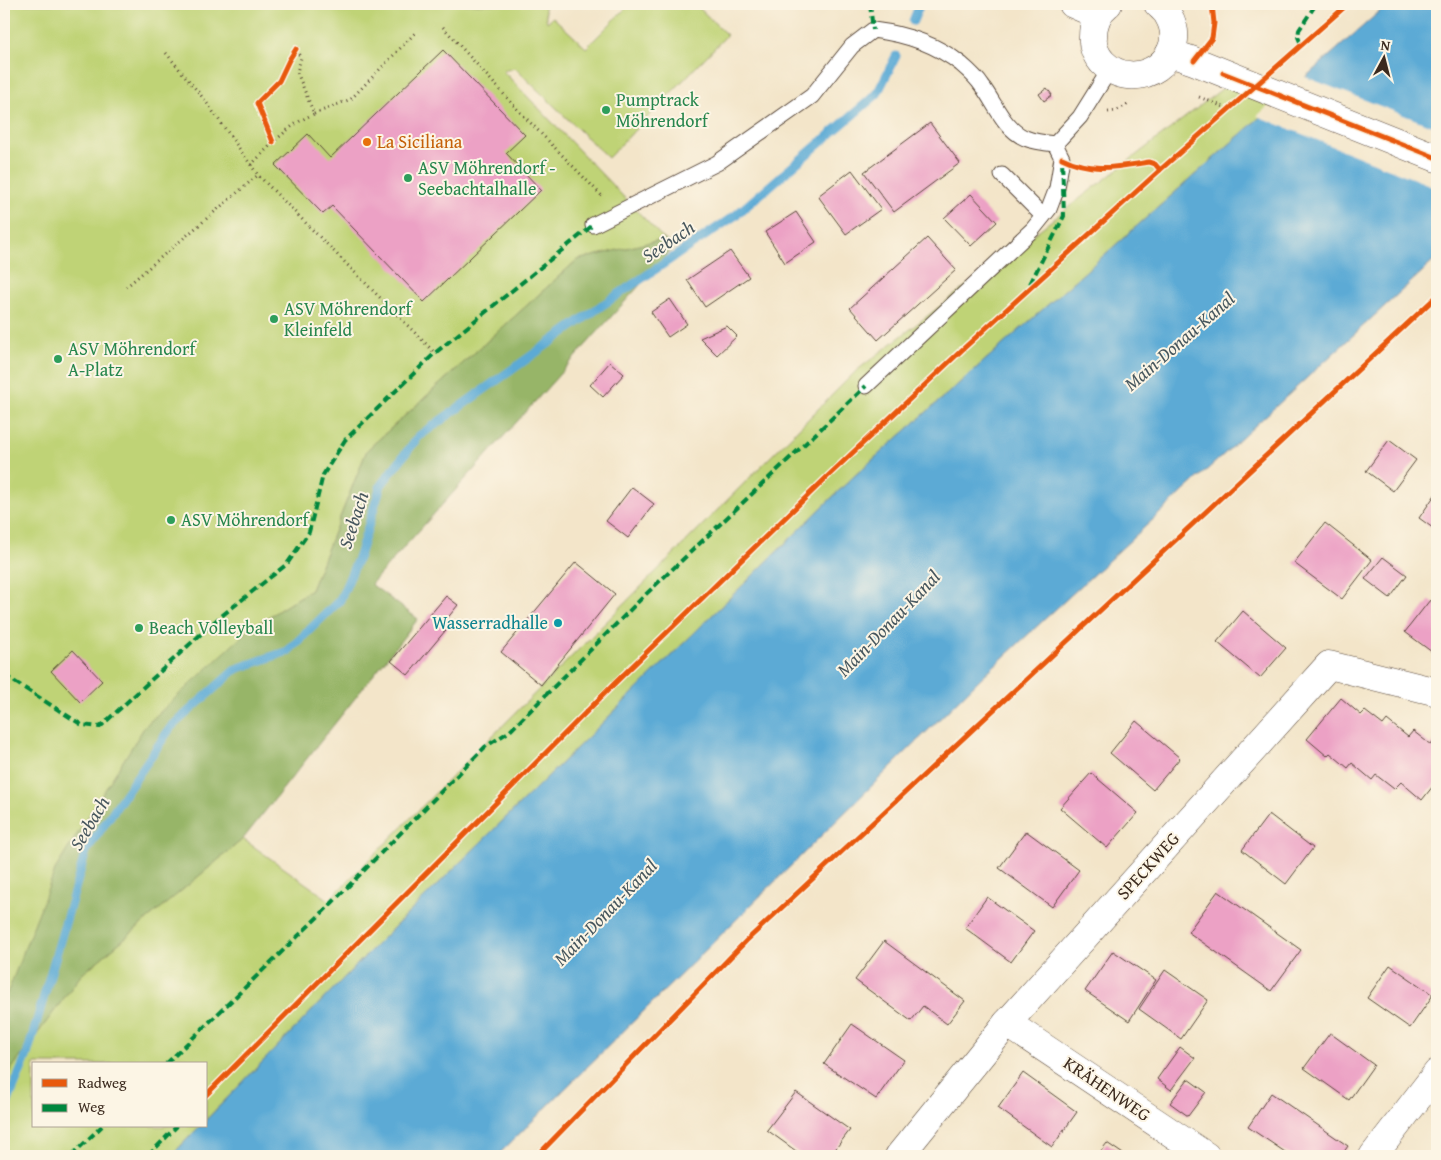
<svg xmlns="http://www.w3.org/2000/svg" width="1441" height="1160" viewBox="0 0 1441 1160" font-family="'Gentium Book Plus',serif">
<style>
.green{fill:#bfd376;stroke:#7d7e4a}
.forest{fill:#97b567;stroke:#697042}
.water{fill:#5caad5;stroke:#4c6a7a}
.pier{fill:#f3e5c9}
.lines{fill:none;stroke-linecap:round;stroke-linejoin:round}
.stream{stroke:#5caad5;stroke-width:9}
.building{fill:#eca1c5}
.lane-casing{stroke:#574638;stroke-width:17}
.street-casing{stroke:#574638;stroke-width:29}
.secondary-casing{stroke:#574638;stroke-width:29}
.path{stroke:#574638;stroke-width:3;stroke-dasharray:1 4;stroke-linecap:butt}
.lane{stroke:#fff;stroke-width:15}
.street{stroke:#fff;stroke-width:28}
.secondary{stroke:#fff;stroke-width:28}
.quiet{stroke:#00873e;stroke-width:4;stroke-dasharray:8 4;stroke-linecap:butt}
.cycleway-casing{stroke:#fcf5e5;stroke-width:8}
.cycleway{stroke:#e8590c;stroke-width:5}
.leisure-dot{fill:#2e9e5b;stroke:#fcf5e5;stroke-width:2}
.food-dot{fill:#e8710a;stroke:#fcf5e5;stroke-width:2}
.culture-dot{fill:#0f9aa8;stroke:#fcf5e5;stroke-width:2}
.labels{text-anchor:middle;stroke-width:4;stroke-linejoin:round;paint-order:stroke}
.leisure-label{font-size:18px;fill:#27864d;stroke:#fcf5e5;text-anchor:start}
.food-label{font-size:18px;fill:#c56008;stroke:#fcf5e5;text-anchor:start}
.culture-label{font-size:18px;fill:#0d838f;stroke:#fcf5e5;text-anchor:end}
.street-label{font-size:18px;fill:#3b2a1e;stroke:#fcf5e5}
.water-label{font-size:19px;font-style:italic;fill:#47575e;stroke:#fcf5e5}
</style>
<rect width="100%" height="100%" fill="#fcf5e5"/>
<filter id="ink" filterUnits="userSpaceOnUse"><feTurbulence type="fractalNoise" baseFrequency=".02" numOctaves="2"/><feDisplacementMap in="SourceGraphic" scale="10" xChannelSelector="R" yChannelSelector="G"/><feConvolveMatrix kernelMatrix="1 2 1 2 8 2 1 2 1" color-interpolation-filters="sRGB"/></filter>
<filter id="wash" filterUnits="userSpaceOnUse"><feTurbulence type="fractalNoise" baseFrequency=".0096" numOctaves="4" result="noise"/><feDisplacementMap in="SourceGraphic" scale="20" xChannelSelector="R" yChannelSelector="G"/><feGaussianBlur stdDeviation="1.12" result="paint"/><feColorMatrix in="noise" values="0 0 0 0 0 0 0 0 0 0 0 0 0 0 0 0 0 1.4 0 .05"/><feComposite in="paint" operator="in"/></filter>
<g filter="url(#wash)">
<rect width="100%" height="100%" fill="#f3e5c9"/>
<g class="green">
<polygon points="4,4 544,4 547,22 553,17 586,48 630,4 695,4 727,35 608,158 515,68 503,71 664,239 577,260 367,450 311,590 251,628 4,998"/>
<polygon points="1231,82 1275,104 852,478 373,948 206,1120 206,1064 34,1064 34,1126 200,1126 171,1156 4,1156 4,1079 81,975 243,839 329,900 856,371"/>
</g>
<polygon class="forest" points="664,239 674,247 371,584 418,619 243,839 81,975 4,1079 4,998 9,989 56,868 145,726 251,628 311,590 367,450 577,260"/>
<polygon class="water" points="1388,4 1437,4 1437,258 982,677 497,1156 171,1156 200,1126 206,1126 206,1120 373,948 852,478"/>
<polygon class="pier" points="1303,76 1437,128 1437,188 1257,116"/>
<g class="lines">
<g class="stream">
<polyline points="913,21 920,4"/>
<polyline points="4,1111 27,1055 86,851 171,727 236,669 288,651 340,600 359,556 381,485 419,436 601,306 736,215 877,94 896,56"/>
</g>
</g>
<g id="blocks">
<g class="building">
<polygon points="443,50 525,135 506,153 541,190 424,302 332,206 323,214 275,165 308,134 330,158"/>
<polygon points="1047,88 1052,95 1044,101 1039,94"/>
<polygon points="930,123 960,163 894,212 864,172"/>
<polygon points="852,170 881,209 846,234 818,196"/>
<polygon points="971,194 997,222 971,246 944,218"/>
<polygon points="796,212 816,242 785,263 765,232"/>
<polygon points="927,238 956,270 878,340 850,308"/>
<polygon points="730,251 749,277 705,307 687,280"/>
<polygon points="670,299 687,324 668,337 651,312"/>
<polygon points="727,326 737,336 717,355 700,338"/>
<polygon points="610,362 624,374 603,397 590,385"/>
<polygon points="1389,440 1416,460 1393,491 1366,471"/>
<polygon points="632,487 654,504 628,538 606,521"/>
<polygon points="1437,492 1437,531 1419,518"/>
<polygon points="1325,523 1372,560 1342,599 1294,563"/>
<polygon points="1383,557 1407,575 1390,598 1365,579"/>
<polygon points="576,562 615,594 541,685 501,652"/>
<polygon points="446,596 458,605 446,620 451,624 408,675 391,661"/>
<polygon points="1430,600 1437,606 1436,655 1405,632"/>
<polygon points="1243,611 1286,648 1260,678 1217,642"/>
<polygon points="73,650 102,681 80,702 51,671"/>
<polygon points="1341,698 1361,715 1365,711 1383,725 1387,720 1408,737 1413,731 1431,745 1435,740 1437,741 1437,781 1422,800 1401,782 1394,789 1376,775 1372,780 1352,763 1348,768 1330,753 1327,756 1307,739"/>
<polygon points="1136,721 1180,758 1153,790 1110,753"/>
<polygon points="1091,773 1138,813 1107,848 1060,808"/>
<polygon points="1269,814 1313,848 1286,884 1242,850"/>
<polygon points="1026,831 1079,870 1052,907 999,868"/>
<polygon points="1218,891 1301,950 1271,991 1188,932"/>
<polygon points="987,897 1034,931 1011,962 965,928"/>
<polygon points="884,941 965,1001 947,1024 923,1006 911,1021 855,980"/>
<polygon points="1113,951 1156,980 1129,1021 1085,991"/>
<polygon points="1390,965 1433,995 1410,1028 1367,998"/>
<polygon points="1165,970 1208,1000 1181,1039 1139,1009"/>
<polygon points="852,1024 904,1060 876,1099 824,1064"/>
<polygon points="1330,1033 1374,1065 1349,1100 1304,1068"/>
<polygon points="1180,1047 1195,1058 1171,1090 1157,1079"/>
<polygon points="1023,1073 1077,1112 1052,1147 998,1108"/>
<polygon points="1188,1079 1206,1092 1188,1116 1170,1103"/>
<polygon points="796,1092 850,1130 830,1156 803,1156 767,1130"/>
<polygon points="1271,1093 1348,1146 1341,1156 1291,1156 1248,1127"/>
<polygon points="1107,1143 1126,1156 1097,1156"/>
</g>
</g>
</g>
<g filter="url(#ink)">
<use href="#blocks" fill-opacity="0" stroke="#574638" stroke-width="1"/>
<g class="lines">
<defs>
<g id="lane">
<polyline points="1055,144 1080,117 1110,69"/>
<polyline points="1002,175 1043,216"/>
<path d="M593,225L717,163L812,96L852,46L873,30C905,34 936,44 961,64C968,70 977,78 982,86C995,103 1004,129 1025,138C1035,142 1045,143 1055,144"/>
<polyline points="866,386 1033,229 1049,209 1057,188 1062,158 1055,144"/>
</g>
<g id="street">
<polyline points="1007,1023 1206,1156"/>
<polyline points="899,1156 1007,1023 1329,665 1437,692"/>
<polyline points="1373,1156 1437,1073"/>
</g>
<g id="secondary">
<polyline points="1073,4 1098,15"/>
<path d="M1108,4C1097,12 1093,23 1093,37C1092,46 1096,55 1102,62C1136,97 1193,57 1168,15C1166,11 1161,7 1158,4"/>
<polyline points="1170,53 1194,61 1437,158"/>
</g>
</defs>
<use href="#lane" class="lane-casing"/>
<use href="#street" class="street-casing"/>
<use href="#secondary" class="secondary-casing"/>
<g class="path">
<polyline points="443,27 518,110 602,196"/>
<polyline points="166,53 204,99 258,175 435,353"/>
<polyline points="4,64 5,65"/>
<polyline points="1199,97 1229,109"/>
<polyline points="1108,112 1116,111 1130,103"/>
<polyline points="314,114 351,99 417,31"/>
<path d="M251,165C270,146 289,124 314,114L297,72L301,58L296,49"/>
<polyline points="126,287 258,175"/>
</g>
<use href="#lane" class="lane"/>
<use href="#street" class="street"/>
<use href="#secondary" class="secondary"/>
<g class="quiet">
<polyline points="870,4 873,30"/>
<polyline points="1301,44 1298,37 1299,30 1316,4"/>
<polyline points="1030,284 1064,216 1062,158 1065,160"/>
<polyline points="4,675 82,725 100,727 214,622 287,564 309,532 323,475 345,440 435,353 593,225"/>
<polyline points="166,1064 327,908 485,747 510,731 643,597 866,386"/>
<polyline points="71,1156 102,1126"/>
<polyline points="148,1156 177,1126"/>
</g>
<defs>
<g id="cycleway">
<polyline points="1194,61 1212,38 1214,23 1212,4"/>
<polyline points="1223,73 1437,158"/>
<polyline points="273,142 257,103 279,81 289,60 296,49"/>
<path d="M1062,158C1092,173 1117,167 1149,162L1155,164L1160,170"/>
<polyline points="206,1095 616,682 829,475 963,349 1160,170 1348,4"/>
<polyline points="537,1156 746,941 1437,296"/>
</g>
</defs>
<use href="#cycleway" class="cycleway-casing"/>
<use href="#cycleway" class="cycleway"/>
</g>
</g>
<g class="leisure-dot">
<circle cx="606" cy="110" r="5"/>
<circle cx="408" cy="178" r="5"/>
<circle cx="274" cy="319" r="5"/>
<circle cx="58" cy="359" r="5"/>
<circle cx="171" cy="520" r="5"/>
<circle cx="139" cy="628" r="5"/>
</g>
<circle class="food-dot" cx="367" cy="142" r="5"/>
<circle class="culture-dot" cx="558" cy="623" r="5"/>
<g class="labels">
<g class="leisure-label">
<text x="616" y="106">Pumptrack<tspan x="616" dy="21">Möhrendorf</tspan></text>
<text x="418" y="174">ASV Möhrendorf -<tspan x="418" dy="21">Seebachtalhalle</tspan></text>
<text x="284" y="315">ASV Möhrendorf<tspan x="284" dy="21">Kleinfeld</tspan></text>
<text x="68" y="355">ASV Möhrendorf<tspan x="68" dy="21">A-Platz</tspan></text>
<text x="181" y="526">ASV Möhrendorf</text>
<text x="149" y="634">Beach Volleyball</text>
</g>
<g class="food-label">
<text x="377" y="148">La Siciliana</text>
</g>
<g class="culture-label">
<text x="548" y="629">Wasserradhalle</text>
</g>
<g class="street-label">
<text transform="translate(1148 866) rotate(-48)" y="6">SPECKWEG</text>
<text transform="translate(1107 1089) rotate(34)" y="6">KRÄHENWEG</text>
</g>
<g class="water-label">
<text transform="translate(668 241) rotate(-34)" y="7">Seebach</text>
<text transform="translate(1179 341) rotate(-41)" y="7">Main-Donau-Kanal</text>
<text transform="translate(353 520) rotate(-72)" y="7">Seebach</text>
<text transform="translate(888 623) rotate(-46)" y="7">Main-Donau-Kanal</text>
<text transform="translate(89 823) rotate(-59)" y="7">Seebach</text>
<text transform="translate(605 912) rotate(-46)" y="7">Main-Donau-Kanal</text>
</g>
</g>
<rect width="1441" height="1160" fill="none" stroke="#fcf5e5" stroke-width="20"/>
<rect x="32" y="1062" width="175" height="65" fill="#fcf5e5" stroke="#afa495"/>
<rect x="42" y="1079" width="25" height="8" fill="#e8590c" stroke="#afa495"/>
<text x="78" y="1088" font-size="15" fill="#3b2a1e">Radweg</text>
<rect x="42" y="1104" width="25" height="8" fill="#00873e" stroke="#afa495"/>
<text x="78" y="1112" font-size="15" fill="#3b2a1e">Weg</text>
<g transform="translate(1384 58) rotate(7)" stroke="#fcf5e5" stroke-width="4" paint-order="stroke">
<path d="M0-4L9 19L0 12L-9 19Z" fill="#3b2a1e"/>
<text y="-8" font-size="14" font-weight="bold" text-anchor="middle" fill="#3b2a1e">N</text>
</g>
</svg>
